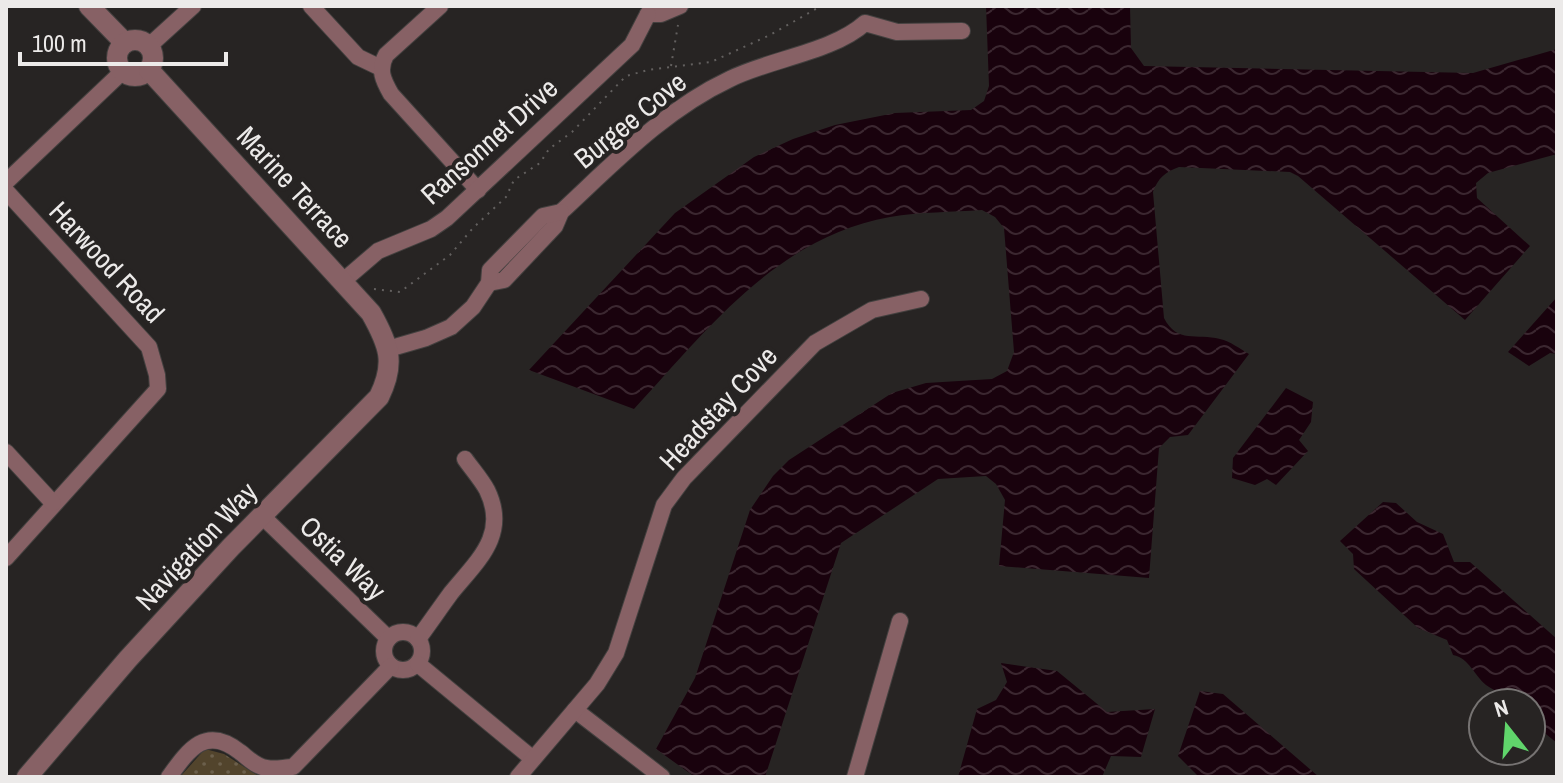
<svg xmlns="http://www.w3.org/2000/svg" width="1563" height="783" viewBox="0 0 1563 783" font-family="'Archivo Narrow',sans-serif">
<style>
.park{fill:url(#park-dots)}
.water{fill:url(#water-waves)}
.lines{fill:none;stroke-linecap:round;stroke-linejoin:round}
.minor-casing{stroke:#43403f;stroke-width:18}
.tertiary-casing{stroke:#43403f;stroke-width:22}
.path{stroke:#63605f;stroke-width:2;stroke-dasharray:2 6;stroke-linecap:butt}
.minor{stroke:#876165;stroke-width:16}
.tertiary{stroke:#876165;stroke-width:20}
.labels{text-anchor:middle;stroke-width:8;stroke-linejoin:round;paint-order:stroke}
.street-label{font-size:28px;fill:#eceae9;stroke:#272423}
</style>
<defs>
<pattern id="park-dots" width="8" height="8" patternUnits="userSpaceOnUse" patternTransform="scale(2)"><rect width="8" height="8" fill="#52442c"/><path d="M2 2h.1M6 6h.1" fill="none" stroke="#6b5f4b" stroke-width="1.8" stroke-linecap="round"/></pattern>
<pattern id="water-waves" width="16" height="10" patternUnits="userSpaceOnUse" patternTransform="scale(2)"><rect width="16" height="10" fill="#19020d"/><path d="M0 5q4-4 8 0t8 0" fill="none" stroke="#3b2730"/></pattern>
</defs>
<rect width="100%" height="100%" fill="#272423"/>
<polygon class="park" points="205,749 224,754 260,777 180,777"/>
<g class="water">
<path d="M986,6H1130L1131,48L1144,66L1473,73L1557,49V154L1488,173L1476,183L1477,198L1530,246L1465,320L1298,176L1290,172L1179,167C1165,172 1158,178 1153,192L1164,318C1177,344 1197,333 1220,339C1230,341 1240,349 1249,354L1188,435L1170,437L1159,448L1149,578L999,566L1005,500L996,484L986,476L938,479L841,543L765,777H695L656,749L695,678L750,510L773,476L789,460L892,393L926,383L992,379L1007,371L1014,352L1004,228L995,217L982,210C952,212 920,212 890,217C777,237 707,330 634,409L529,370L675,213L754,157L793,139L835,125L895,113L971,110L984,101L989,86Z"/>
<polygon points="1557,297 1557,354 1550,353 1529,366 1508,352"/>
<polygon points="1286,388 1313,402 1311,422 1299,440 1308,451 1276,485 1267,479 1255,485 1232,478 1233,458"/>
<path d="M1383,502L1396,503L1417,522L1443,534L1454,562H1470L1557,639V743L1531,722V703H1513C1505,693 1495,692 1486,685C1474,675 1469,658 1453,655L1447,640L1418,628L1354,569L1353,554L1340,541Z"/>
<polygon points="1001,663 1057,671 1107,712 1155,709 1141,757 1111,756 1102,777 958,777 977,709 996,700 1007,682"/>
<polygon points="1200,691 1223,694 1319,777 1199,777 1178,756"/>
</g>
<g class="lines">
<defs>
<g id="minor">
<polyline points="311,6 358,57 381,68"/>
<path d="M440,6L386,55C378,70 383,80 391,94L478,190"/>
<polyline points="648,14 661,14 680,6"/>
<polyline points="149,46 193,6"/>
<polyline points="6,182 122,72"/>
<polyline points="6,191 149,347 157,375 158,389 6,558"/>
<polyline points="343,281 378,251 431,229 447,218 632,45 648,14"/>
<path d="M489,283L504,280L555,226L561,212C614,163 664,110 730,79C770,59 833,52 865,23L897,32L962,31"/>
<polyline points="388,349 426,338 451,327 473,307 489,283 490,270 543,216 561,212"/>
<polyline points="6,452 53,503"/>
<polyline points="261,515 388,638"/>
<circle cx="403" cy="651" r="19"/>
<path d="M418,639C429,624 440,608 451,593C477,561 509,535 487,490C481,479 472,469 465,459"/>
<polyline points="418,664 533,759"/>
<polyline points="575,710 662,777"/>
<path d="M169,777C189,749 206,725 240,752C248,758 256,767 267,768C275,770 285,767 293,767L391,666"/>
<polyline points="518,777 597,684 616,653 664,505 684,478 815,343 872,310 921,299"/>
<polyline points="855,777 900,621"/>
</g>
<g id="tertiary">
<polyline points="89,6 125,43"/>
<circle cx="135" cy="58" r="18"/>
<path d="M27,777L128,659L231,547L379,397C396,363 389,345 371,313L149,70"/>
</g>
</defs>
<use href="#minor" class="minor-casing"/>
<use href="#tertiary" class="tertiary-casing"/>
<g class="path">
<polyline points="1137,6 1141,6"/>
<polyline points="1379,6 1401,6"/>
<polyline points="671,66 678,25"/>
<polyline points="374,289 400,292 450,255 473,228 506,197 514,180 540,163 549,149 572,132 626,76 648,70 711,62 770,35 821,6"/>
</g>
<use href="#minor" class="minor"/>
<use href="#tertiary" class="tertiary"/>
</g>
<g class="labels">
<g class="street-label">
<text transform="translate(630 120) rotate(-39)" y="10">Burgee Cove</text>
<text transform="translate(489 141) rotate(-42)" y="10">Ransonnet Drive</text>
<text transform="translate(295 187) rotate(47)" y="10">Marine Terrace</text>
<text transform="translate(107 262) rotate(47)" y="10">Harwood Road</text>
<text transform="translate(718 408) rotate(-47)" y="10">Headstay Cove</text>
<text transform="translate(196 546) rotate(-47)" y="10">Navigation Way</text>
<text transform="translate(343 558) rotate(44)" y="10">Ostia Way</text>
</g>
</g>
<rect width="1563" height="783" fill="none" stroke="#eceae9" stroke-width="16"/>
<g transform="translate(1507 727) rotate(343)"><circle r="38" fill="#272423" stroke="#767372" stroke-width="2"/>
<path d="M0-6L14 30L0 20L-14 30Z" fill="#60d56b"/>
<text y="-12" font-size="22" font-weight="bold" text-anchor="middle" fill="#eceae9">N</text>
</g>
<path d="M20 52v12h206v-12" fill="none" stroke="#eceae9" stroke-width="4"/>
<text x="32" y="52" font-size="24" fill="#eceae9" stroke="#272423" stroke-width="6" paint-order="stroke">100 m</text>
</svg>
